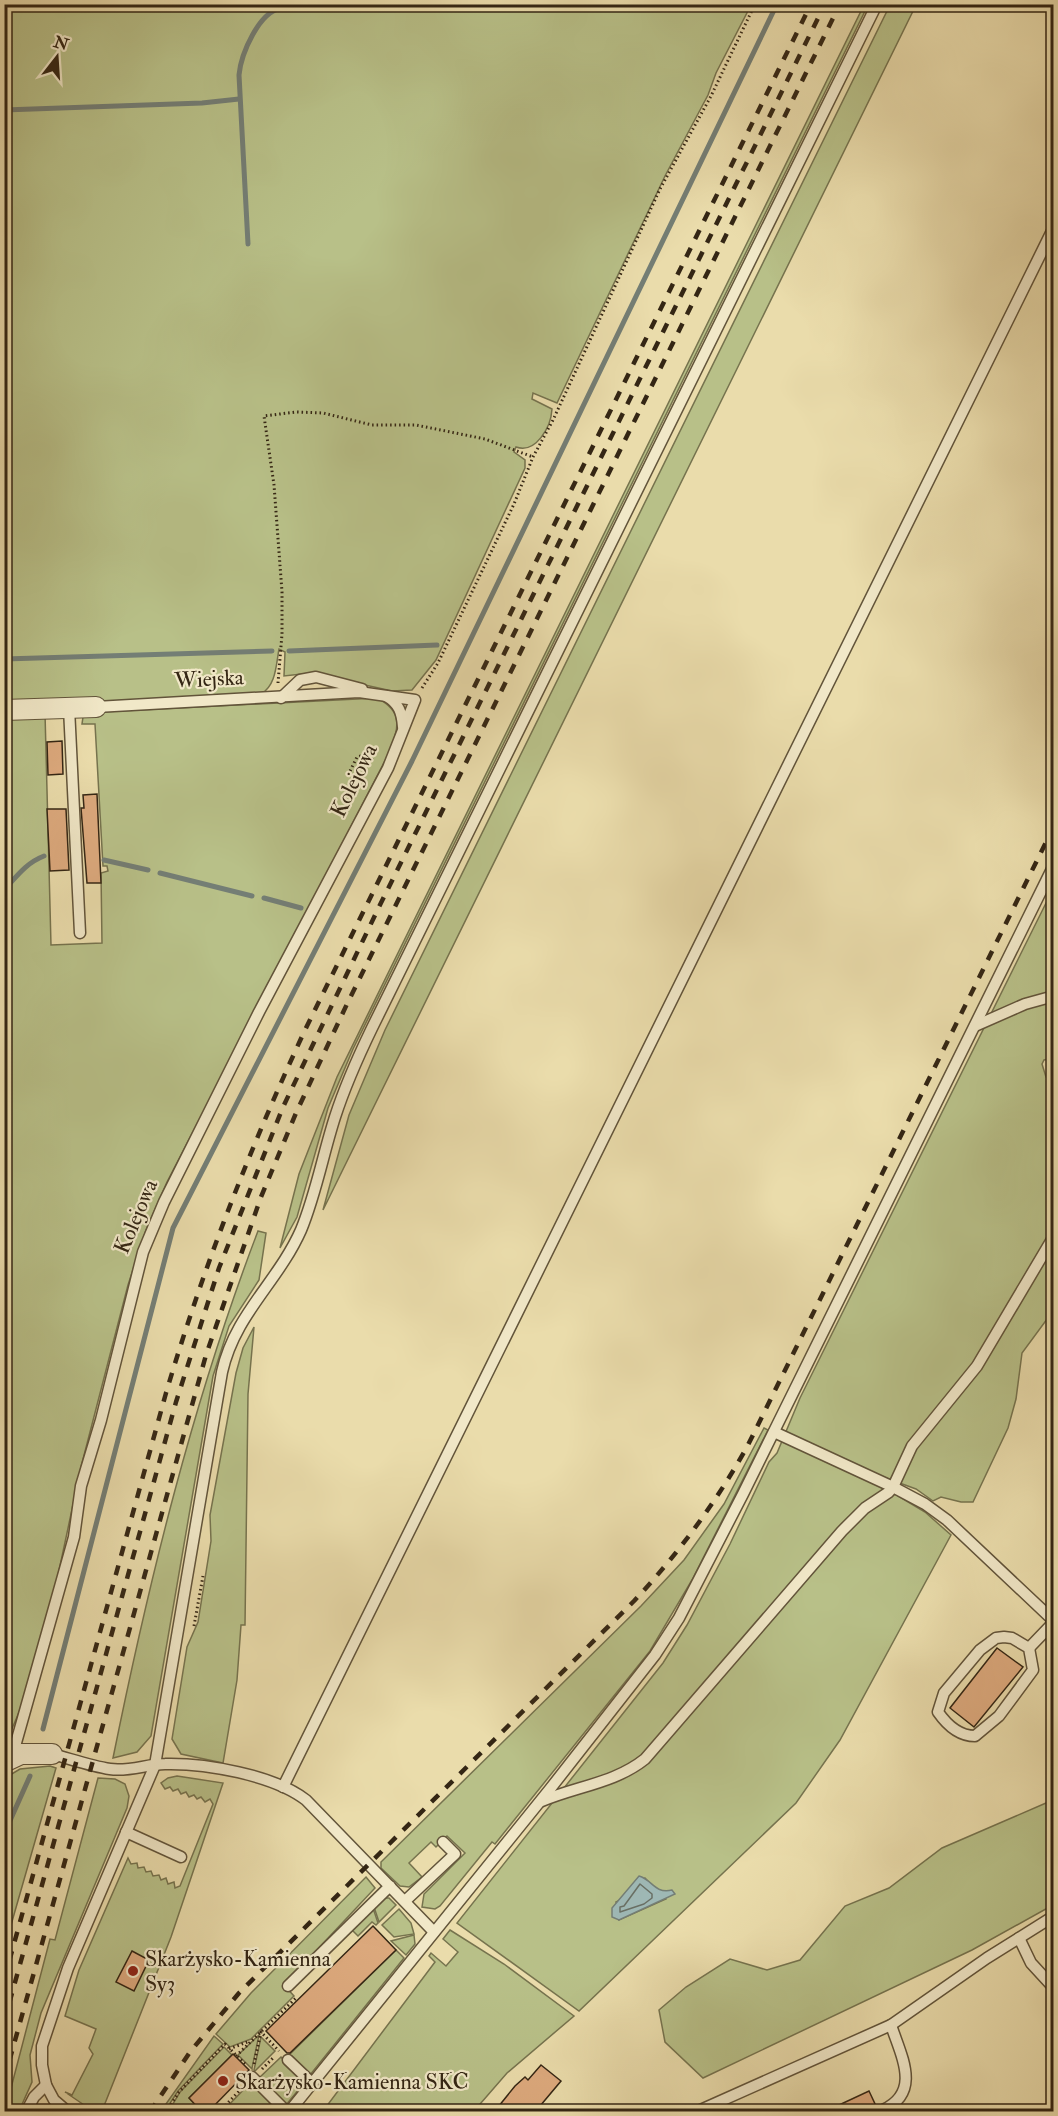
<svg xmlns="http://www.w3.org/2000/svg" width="1058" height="2116" viewBox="0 0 1058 2116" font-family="'IM FELL Double Pica',serif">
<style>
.green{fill:#b8c088;stroke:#76734e;stroke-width:1.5;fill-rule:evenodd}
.water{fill:#9eb8b5;stroke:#747e75;stroke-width:1.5}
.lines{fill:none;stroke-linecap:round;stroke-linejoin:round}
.shore{stroke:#696f64;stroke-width:1.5}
.stream{stroke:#747e75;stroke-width:5}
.building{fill:#ddaa7e;stroke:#342614;stroke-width:1.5}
.service-casing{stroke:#62543a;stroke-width:13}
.minor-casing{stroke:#62543a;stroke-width:22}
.path{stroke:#342614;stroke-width:3;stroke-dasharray:1.5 3;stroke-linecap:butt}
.service{stroke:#f1e8c8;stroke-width:10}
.minor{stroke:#f1e8c8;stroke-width:20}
.rail{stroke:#342614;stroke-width:4.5;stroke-dasharray:10 10;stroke-linecap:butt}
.poi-dot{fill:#8f2418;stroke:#f1e8c8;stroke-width:2}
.labels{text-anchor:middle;stroke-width:4.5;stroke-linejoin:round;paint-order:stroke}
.street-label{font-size:22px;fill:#342614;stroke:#f1e8c8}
.poi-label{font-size:22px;fill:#342614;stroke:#f1e8c8;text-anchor:start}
</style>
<rect width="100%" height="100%" fill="#eadcab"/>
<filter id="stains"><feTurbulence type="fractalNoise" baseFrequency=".00333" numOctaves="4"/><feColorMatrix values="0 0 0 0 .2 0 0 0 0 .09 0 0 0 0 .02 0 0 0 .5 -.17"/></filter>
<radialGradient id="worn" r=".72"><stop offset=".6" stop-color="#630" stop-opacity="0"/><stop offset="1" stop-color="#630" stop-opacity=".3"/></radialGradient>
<g class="green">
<path d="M4,5H751L716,73L708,95L665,176L557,403L533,393L532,399L552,409C551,427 536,454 516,447L514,452L525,460V468L436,660L412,690L392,691L311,673L284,676L285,652L279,649C276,665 276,686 261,694L5,706Z"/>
<polygon points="864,5 868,5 353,1049 328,1108 297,1217 280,1248 299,1174 337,1077"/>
<polygon points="890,5 916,5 323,1210 349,1115 385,1030"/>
<path d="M377,698C405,712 398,729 389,753L167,1182L146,1230L128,1285L81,1467L57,1580L20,1710L5,1745V715L45,713L51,945L102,943L101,873L108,871L107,866H103L95,724H82L83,717L100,712Z"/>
<path d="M1053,889V1058L1044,1060L1042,1064L1046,1077L1054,1081L1053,1311L1022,1353L1016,1399L1008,1428L973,1502H961L941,1497L933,1501L916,1489L883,1477L878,1484L925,1512L951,1535L840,1740L796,1803L579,2011L457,1923L663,1663L687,1625L730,1544L769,1462L777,1453L800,1398ZM645,1878L656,1890L662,1892L666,1899L619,1920L616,1902C629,1897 628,1884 645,1878Z"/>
<path d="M258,1231L266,1233L259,1280L229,1326L213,1376L151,1736L137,1752L113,1758C149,1580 193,1401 258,1231Z"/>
<polygon points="254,1327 248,1394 245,1625 241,1625 237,1680 223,1763 181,1754 172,1739 187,1647 198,1622 211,1541 210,1515 236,1373 243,1348"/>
<polygon points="764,1428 768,1430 692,1580 650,1651 495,1844 492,1842 440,1906 435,1909 422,1907 424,1894 465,1853 447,1836 436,1847 431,1842 409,1863 422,1877 409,1887 400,1886 381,1868 381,1862 641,1606 684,1560 724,1504"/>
<polygon points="50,1766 56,1768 5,1946 5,1778 20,1769"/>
<polygon points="177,1776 223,1783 171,1937 102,2111 93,2111 65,2092 72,2095 93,2054 89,2048 96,2029 65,2016 79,1970 128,1858 131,1864 137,1863 138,1868 144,1867 146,1872 151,1871 153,1876 159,1875 161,1880 166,1878 168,1884 174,1882 175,1888 180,1886 213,1804 210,1799 205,1802 201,1797 197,1799 194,1795 189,1797 186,1792 181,1794 178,1789 173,1791 170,1787 165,1789 161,1783 168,1778"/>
<polygon points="98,1778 115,1779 125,1784 129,1796 127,1808 41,2013 30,2055 32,2082 19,2111 5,2111 50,1939 55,1940"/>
<polygon points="1053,1800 1053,1905 972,1950 703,2078 665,2042 659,2010 686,1987 730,1959 767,1970 800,1960 845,1906 889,1888 942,1848"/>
<polygon points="366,1877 375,1888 284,1985 294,1996 251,2039 230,2047 216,2034 251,1993"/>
<polygon points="383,1898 389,1898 396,1905 379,1922 374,1907"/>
<polygon points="373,1908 378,1923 376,1925 372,1922 358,1936 352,1930"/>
<polygon points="399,1909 411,1923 414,1934 394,1937 382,1925"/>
<polygon points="450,1930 504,1964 574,2016 507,2073 474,2111 323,2111 435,1962 429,1956 431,1953 446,1966 458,1952 443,1939"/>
<polygon points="414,1935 415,1944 406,1955 391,1941"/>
<polygon points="396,1950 404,1958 310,2075 289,2055"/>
<polygon points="259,2035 252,2068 252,2069 238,2055"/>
<polygon points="214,2036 223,2044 178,2091 165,2111 161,2111"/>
<polygon points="261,2037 275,2051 255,2071 254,2070"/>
<polygon points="224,2047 232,2055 189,2098 202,2111 168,2112 180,2092"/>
<polygon points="281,2057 305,2082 286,2105 259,2078"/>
<polygon points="251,2082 279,2112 222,2112"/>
</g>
<path class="water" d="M639,1876C653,1880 654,1894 672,1890L675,1894L619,1920L612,1917V1908Z"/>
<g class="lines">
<polygon class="shore" points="640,1884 652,1894 652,1898 644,1904 620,1912 620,1907 624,1906"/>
<g class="stream">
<polyline points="4,110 202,103 239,99"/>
<path d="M248,244L239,75C241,54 259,11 282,8L423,4"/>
<polyline points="289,651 437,645"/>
<polyline points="4,659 272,651"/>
<polyline points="104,860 148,870"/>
<polyline points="160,873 252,896"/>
<path d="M4,890C17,876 26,863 44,856"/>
<polyline points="264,898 301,908"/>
<polyline points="43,1729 173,1228 412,761 777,4"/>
<polyline points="4,1834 30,1776"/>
</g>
</g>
<g class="building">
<polygon points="62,741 63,774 48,775 47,742"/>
<polygon points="97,794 101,883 87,883 81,808 84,808 83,795"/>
<polygon points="47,809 66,809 69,870 50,871"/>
<polygon points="997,1648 1023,1667 974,1727 950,1708"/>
<polygon points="373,1926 396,1950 290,2053 287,2053 266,2031"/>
<polygon points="132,1951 149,1960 134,1991 116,1982"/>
<polygon points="233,2054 249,2070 208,2112 202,2112 189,2098"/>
<polygon points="541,2065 561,2081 535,2112 494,2112 515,2086 525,2077 528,2080"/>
<polygon points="869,2091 876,2106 876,2112 824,2112"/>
</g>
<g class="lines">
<defs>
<g id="service">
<path d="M386,696C399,703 402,713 403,727"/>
<polyline points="281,698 300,680 316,677 362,689"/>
<polyline points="69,708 80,933"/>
<polyline points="975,1026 1025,1004 1054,996"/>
<polyline points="774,1432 893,1487 912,1446 977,1366 1054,1236"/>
<path d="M1004,1637L1012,1638L1029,1648L1033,1670L999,1716L975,1736C959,1736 947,1725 938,1712L944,1693L980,1650L996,1638Z"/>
<polyline points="1029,1648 1054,1622"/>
<path d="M52,1754C71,1759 91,1766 110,1769C129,1772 147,1764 165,1764C205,1763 274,1775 306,1800L434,1932"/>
<polyline points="12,1757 74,1537 81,1486 101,1420 143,1252 164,1202 259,1012 388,768 415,700 359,692 96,707"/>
<polyline points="283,1787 1054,227"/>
<path d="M542,1801C578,1786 615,1783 645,1759L842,1531L865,1508L889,1492L893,1487L925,1504L947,1520L1054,1621"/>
<polyline points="126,1832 181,1857"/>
<polyline points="405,1901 455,1854 443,1842"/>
<polyline points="1019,1938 1031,1963 1054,1988"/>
<polyline points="288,1986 390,1886"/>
<polyline points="288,2060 312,2083"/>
<polyline points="252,2077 287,2112"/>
<path d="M883,2110C922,2092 901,2056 891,2025"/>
<polyline points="26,2112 34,2097 46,2085"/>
<path d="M68,2112L54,2100L46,2085L42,2065V2046L68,1968L155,1765L222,1372C235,1314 278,1282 301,1230C316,1194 323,1154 335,1117C345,1086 358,1057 372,1028L877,4"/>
<polyline points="289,2112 550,1789 655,1655 679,1618 743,1494 1054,865"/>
<polyline points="696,2112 891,2025 987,1958 1054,1916"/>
</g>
<g id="minor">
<polyline points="4,710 96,707"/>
<polyline points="4,1762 21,1754 52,1754"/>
</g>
</defs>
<use href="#service" class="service-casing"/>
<use href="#minor" class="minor-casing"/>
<g class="path">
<polyline points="278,683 282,634 282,592 274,485 264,416 296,412 323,413 372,425 416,425 485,439 533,457"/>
<polyline points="422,688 438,663 514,504 533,457 553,420 660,189 711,96 755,4"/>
<polyline points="348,775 357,757 364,755 375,761"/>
<polyline points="194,1626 203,1576"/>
<polyline points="229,2049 250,2041"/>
<polyline points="236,2056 296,1998"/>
<polyline points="254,2064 261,2032 279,2051"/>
<polyline points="262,2069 274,2057"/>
<polyline points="81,2108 88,2112"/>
<polyline points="166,2112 179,2092 225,2044 245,2064"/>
<polyline points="219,2112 244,2086"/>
</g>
<use href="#service" class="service"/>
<use href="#minor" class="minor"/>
<g class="rail">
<path d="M4,1980L166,1393C203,1268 250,1148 305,1030L811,4"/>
<polyline points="4,2022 176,1402 219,1268 283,1107 379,907 825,4"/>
<polyline points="4,2080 206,1355 261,1197 296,1113 347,1004 840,4"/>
<path d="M150,2112L190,2052L239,1993L634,1601C678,1554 715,1504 747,1447L1054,826"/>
</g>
</g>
<g class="poi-dot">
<circle cx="133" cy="1971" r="6"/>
<circle cx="223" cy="2081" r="6"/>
</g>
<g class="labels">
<g class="street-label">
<text transform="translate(209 678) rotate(-3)" y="8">Wiejska</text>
<text transform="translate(353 780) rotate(-64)" y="8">Kolejowa</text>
<text transform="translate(135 1216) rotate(-67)" y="8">Kolejowa</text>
</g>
<g class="poi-label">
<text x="145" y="1966">Skarżysko-Kamienna<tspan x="145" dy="25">Sy3</tspan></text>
<text x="235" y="2089">Skarżysko-Kamienna SKC</text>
</g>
</g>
<rect width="1058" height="2116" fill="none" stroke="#eadcab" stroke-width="24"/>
<rect x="6" y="6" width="1046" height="2104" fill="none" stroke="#342614" stroke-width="3"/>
<rect x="12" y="12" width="1034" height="2092" fill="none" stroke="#342614" stroke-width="1.5"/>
<g transform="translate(57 57) rotate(17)" stroke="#f1e8c8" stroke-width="4.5" paint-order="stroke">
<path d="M0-4.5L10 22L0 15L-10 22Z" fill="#342614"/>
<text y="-9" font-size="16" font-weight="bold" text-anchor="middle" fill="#342614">N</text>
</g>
<rect width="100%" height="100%" filter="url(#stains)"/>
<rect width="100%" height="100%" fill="url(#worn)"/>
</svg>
